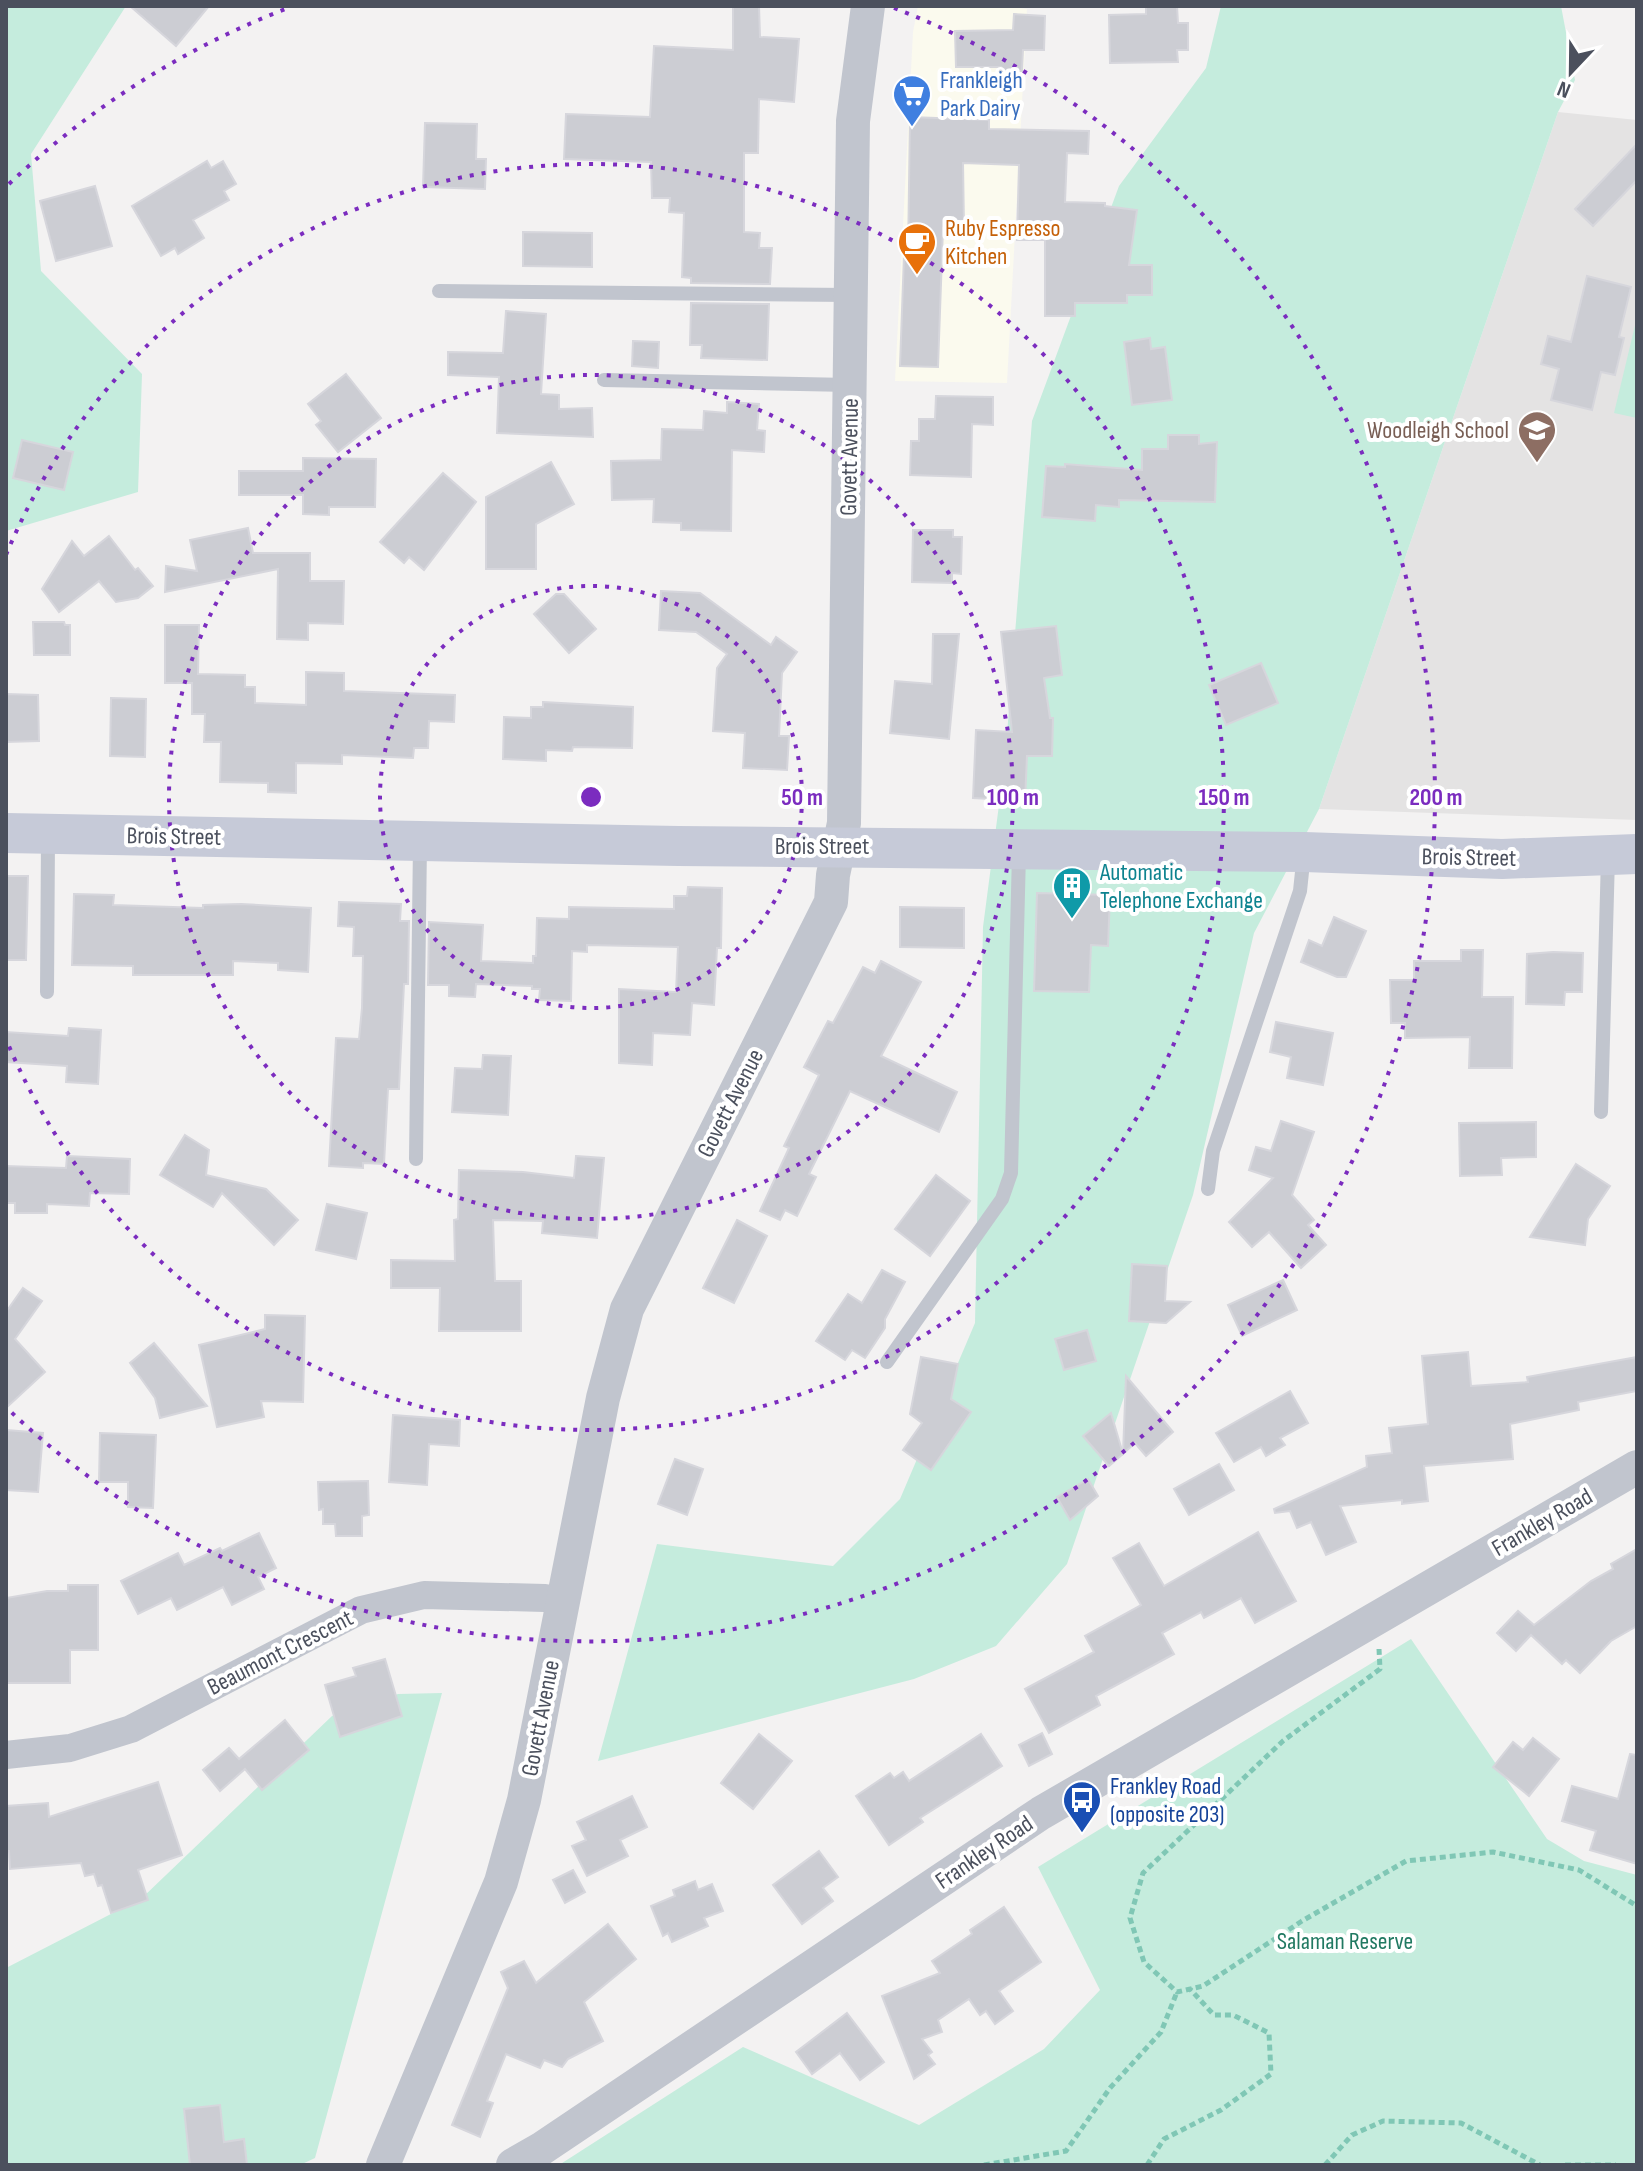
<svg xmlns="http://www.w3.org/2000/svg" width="1643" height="2171" viewBox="0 0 1643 2171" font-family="'Sofia Sans Condensed',sans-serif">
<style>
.commercial{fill:#fbfaee}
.education{fill:#e4e3e3}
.green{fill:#c5ecdd}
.building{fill:#cccdd3;stroke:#d6d6dc;stroke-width:2}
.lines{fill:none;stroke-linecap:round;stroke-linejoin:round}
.path{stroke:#80c7b5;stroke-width:5;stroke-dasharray:6 4;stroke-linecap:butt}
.service{stroke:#c1c5ce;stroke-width:14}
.minor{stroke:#c1c5ce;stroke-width:28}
.tertiary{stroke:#c1c5ce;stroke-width:34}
.secondary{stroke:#c6cad8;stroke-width:40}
.ring{fill:none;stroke:#7b2cbf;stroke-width:4;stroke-dasharray:4 8}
.labels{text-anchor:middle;stroke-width:8;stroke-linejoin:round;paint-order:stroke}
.shop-label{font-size:24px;fill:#366cbe;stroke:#fff;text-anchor:start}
.food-label{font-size:24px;fill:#c56008;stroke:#fff;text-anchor:start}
.education-label{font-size:24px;fill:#785e54;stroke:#fff;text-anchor:end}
.street-label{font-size:24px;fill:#4b505d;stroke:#fff}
.culture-label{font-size:24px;fill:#0d838f;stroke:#fff;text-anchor:start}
.transit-label{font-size:24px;fill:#164399;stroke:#fff;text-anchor:start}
.park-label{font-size:24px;fill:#217962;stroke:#fff}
.centre{fill:#7b2cbf;stroke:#fff;stroke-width:4}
.ring-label{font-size:24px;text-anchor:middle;font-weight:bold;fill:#7b2cbf;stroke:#fff;stroke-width:8;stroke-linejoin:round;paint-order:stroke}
</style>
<rect width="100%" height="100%" fill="#f3f2f2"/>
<polygon class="commercial" points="918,6 1004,6 1027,9 1007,383 895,381 913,32"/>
<polygon class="education" points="1558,112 1637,120 1637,820 1319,809"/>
<g class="green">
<polygon points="6,6 126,6 31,154 41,271 142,374 138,492 6,531"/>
<polygon points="1221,6 1561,6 1575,80 1558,112 1319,809 1254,933 1193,1195 1067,1564 996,1646 914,1679 598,1761 657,1544 833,1566 900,1499 975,1323 983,927 1005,759 1032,421 1119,186 1206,68"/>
<polygon points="1637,317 1637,418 1614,413"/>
<polygon points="1411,1639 1547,1839 1584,1861 1637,1875 1637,2165 559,2165 743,2047 919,2125 1044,2049 1100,1990 1038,1867"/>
<polygon points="442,1693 315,2158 300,2165 6,2165 6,1968 142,1898 332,1716 398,1694"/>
</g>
<g class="building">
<polygon points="130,6 209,6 176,46"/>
<polygon points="733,6 759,6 760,37 799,39 794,102 759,99 758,153 744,153 744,232 760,233 759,248 772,248 770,284 691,283 691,278 682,277 684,213 669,212 670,198 652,198 651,162 564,159 566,114 650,117 654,46 733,50"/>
<polygon points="1177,6 1178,23 1188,23 1188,50 1177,50 1178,62 1110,63 1109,15 1146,14 1146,7"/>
<polygon points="1014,14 1045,16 1044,50 1023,50 1022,71 1000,71 1001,67 956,67 955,31 1013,30"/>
<polygon points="910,117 989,120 989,129 1089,131 1088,154 1067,153 1065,202 1105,203 1105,206 1137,210 1129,265 1152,265 1152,295 1127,295 1127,303 1075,303 1075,316 1045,316 1045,240 1017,240 1019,165 963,163 964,228 943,228 938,367 900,366 904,255 908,255"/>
<polygon points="425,123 477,124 476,159 486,159 485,189 423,187"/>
<polygon points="1637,144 1637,180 1593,226 1575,209"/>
<polygon points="207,161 211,168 223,161 236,184 224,191 229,200 193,220 204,238 178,254 175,248 161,256 132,206"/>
<polygon points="95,186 112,246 56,261 40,201"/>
<polygon points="523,232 592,233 592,267 523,266"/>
<polygon points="1587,276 1631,287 1619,337 1624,338 1615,375 1601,372 1592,410 1551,400 1559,369 1541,364 1548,336 1571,342"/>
<polygon points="691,303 769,304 767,360 701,358 702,345 690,345"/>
<polygon points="506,311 546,314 541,394 559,395 559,409 592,408 593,437 497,433 499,377 448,375 448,352 503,353"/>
<polygon points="1150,338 1151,349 1165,347 1172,400 1132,405 1124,342"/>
<polygon points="633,341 659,342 658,368 632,366"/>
<polygon points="346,374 381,418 338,452 316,425 321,421 308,404"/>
<polygon points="936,396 993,397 993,425 972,424 971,477 910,475 911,441 919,441 919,419 935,419"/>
<polygon points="727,402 759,404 757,430 765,431 764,452 732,450 731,531 681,530 681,523 653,522 654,499 612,500 611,461 661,460 662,429 703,430 704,411 727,413"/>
<polygon points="1168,435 1199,435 1199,444 1217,442 1215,502 1119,500 1119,507 1096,505 1095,521 1042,517 1046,466 1065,467 1065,464 1142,470 1142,449 1168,449"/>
<polygon points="22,440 73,452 64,490 13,478"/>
<polygon points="303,458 376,459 375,507 329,507 329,515 303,514 303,495 239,495 239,471 303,471"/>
<polygon points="551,462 574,504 536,524 536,569 486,569 486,497"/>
<polygon points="443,473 476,502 424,570 409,557 404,563 380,542"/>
<polygon points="248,528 253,553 310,553 310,581 344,581 343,624 308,623 308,640 277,639 278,569 165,592 166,566 197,571 190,540"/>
<polygon points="913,530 953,530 953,537 962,537 961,574 952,573 952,583 912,582"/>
<polygon points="109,536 135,570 138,568 153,586 138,598 116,602 99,581 59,612 42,589 72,541 84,556"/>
<polygon points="661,591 700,593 771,645 776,637 797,652 782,673 779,736 789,736 787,770 743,768 745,733 713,731 717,668 727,654 696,632 659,630"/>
<polygon points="556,594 564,594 596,629 569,653 534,614"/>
<polygon points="33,622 64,622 65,625 70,625 70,655 34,655"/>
<polygon points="165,625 199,625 198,674 245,675 245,687 255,687 255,703 306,705 306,672 344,673 344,691 455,695 454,722 429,721 428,748 414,748 413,758 342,755 342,764 296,763 296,793 268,792 268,783 220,782 221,742 204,742 205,714 192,714 192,683 165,683"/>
<polygon points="1056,626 1062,675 1044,678 1050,718 1053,718 1052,756 1027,756 1025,801 973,798 976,730 1012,732 1001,632"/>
<polygon points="933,634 959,634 949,739 890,733 895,681 932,684"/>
<polygon points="1261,663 1278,703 1226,725 1209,685"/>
<polygon points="6,694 38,695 39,741 6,742"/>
<polygon points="111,698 146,699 145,757 110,756"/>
<polygon points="543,702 633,707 632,748 573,747 572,751 546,750 546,761 503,759 504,717 531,718 531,707 543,707"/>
<polygon points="6,876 28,876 26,960 6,960"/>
<polygon points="688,887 722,888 721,948 717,948 714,1005 692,1003 690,1035 653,1033 652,1065 619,1063 619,989 676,992 678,947 587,945 587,952 572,951 571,1001 539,1000 540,989 532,989 532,986 476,984 475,997 449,996 449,985 428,985 429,922 483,925 481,961 533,963 533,956 536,956 537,918 569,919 569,907 674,909 674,896 687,896"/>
<polygon points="1037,893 1110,895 1108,946 1091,945 1089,992 1034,991"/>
<polygon points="74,894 114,895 113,905 203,908 203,905 241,904 311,908 308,972 278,970 278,963 233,961 233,975 133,975 133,966 72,965"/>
<polygon points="339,902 401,904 400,921 409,921 408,984 404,984 399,1089 388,1089 384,1164 363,1163 363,1168 329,1166 336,1038 359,1039 362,1008 363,956 353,956 354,927 338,926"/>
<polygon points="900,907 964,908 964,948 900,947"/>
<polygon points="1334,917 1366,931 1346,977 1337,977 1301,962 1309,940 1322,946"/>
<polygon points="1461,950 1483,950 1482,997 1513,997 1512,1068 1469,1068 1470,1037 1405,1038 1405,1023 1391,1023 1390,980 1414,980 1414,961 1461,961"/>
<polygon points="1553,952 1583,953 1582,992 1565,992 1564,1005 1526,1004 1527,954"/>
<polygon points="881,961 921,982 881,1056 957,1092 939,1132 850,1091 809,1174 816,1177 797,1216 785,1210 780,1220 760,1211 789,1148 784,1146 819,1075 804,1067 828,1021 833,1023 863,967 875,973"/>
<polygon points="1276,1022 1333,1033 1323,1085 1287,1078 1291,1057 1270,1052"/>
<polygon points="69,1028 101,1030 98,1084 66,1082 67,1066 6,1062 6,1032 68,1036"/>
<polygon points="483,1055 511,1056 508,1115 452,1112 455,1068 482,1069"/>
<polygon points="1281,1121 1314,1132 1292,1195 1314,1220 1308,1225 1326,1245 1301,1268 1269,1232 1252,1247 1229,1222 1273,1178 1249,1170 1256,1147 1271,1151"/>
<polygon points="1536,1122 1536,1157 1501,1158 1502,1175 1460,1176 1459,1123"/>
<polygon points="185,1135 209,1150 206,1175 266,1189 298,1220 274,1245 222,1193 213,1207 160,1175"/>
<polygon points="67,1156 130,1159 129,1194 90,1193 89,1206 47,1204 47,1213 15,1213 15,1203 6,1203 6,1166 66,1168"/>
<polygon points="576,1156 604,1158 597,1238 542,1233 543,1221 493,1220 495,1281 521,1281 521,1331 439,1331 440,1288 391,1288 391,1260 455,1261 454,1220 458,1219 459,1170 523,1172 574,1178"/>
<polygon points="1576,1164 1610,1186 1588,1219 1585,1245 1530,1237"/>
<polygon points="936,1175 970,1201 930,1256 895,1229"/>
<polygon points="327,1204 367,1213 356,1259 316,1250"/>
<polygon points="737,1220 767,1236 734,1303 703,1288"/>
<polygon points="1132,1264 1167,1266 1165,1301 1190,1302 1166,1323 1129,1321"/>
<polygon points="882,1270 905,1282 885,1319 885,1328 865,1358 852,1350 845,1360 816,1341 848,1294 862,1303"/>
<polygon points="1283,1280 1297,1310 1242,1336 1228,1305"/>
<polygon points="23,1288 42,1301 15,1339 45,1372 6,1408 6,1312"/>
<polygon points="265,1315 305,1316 303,1402 261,1401 264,1417 217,1427 199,1345 265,1329"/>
<polygon points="1087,1330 1096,1361 1064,1370 1055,1339"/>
<polygon points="154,1343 207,1406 160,1418 155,1398 130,1363"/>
<polygon points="1468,1352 1471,1386 1528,1382 1527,1377 1637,1357 1637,1391 1578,1402 1579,1410 1510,1424 1513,1459 1424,1466 1428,1501 1402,1504 1402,1500 1340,1506 1356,1542 1326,1555 1311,1522 1297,1528 1290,1511 1275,1513 1274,1509 1367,1467 1366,1456 1392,1453 1389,1428 1428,1424 1422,1356"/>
<polygon points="921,1357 958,1364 951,1399 971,1412 931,1470 903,1450 922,1423 910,1414"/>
<polygon points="1126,1376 1173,1432 1146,1456 1135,1443 1123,1454"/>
<polygon points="1290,1391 1308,1423 1280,1438 1285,1445 1266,1456 1261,1447 1234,1462 1216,1433"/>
<polygon points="1111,1413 1123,1454 1109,1466 1083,1436"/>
<polygon points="393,1415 460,1420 459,1446 429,1444 427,1485 389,1482"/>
<polygon points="6,1430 43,1433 38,1492 6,1490"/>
<polygon points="100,1433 156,1435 153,1508 128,1507 128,1482 99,1482"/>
<polygon points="675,1459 703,1469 687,1515 658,1504"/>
<polygon points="1219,1464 1234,1490 1189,1515 1174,1489"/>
<polygon points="1088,1479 1098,1496 1070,1520 1057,1497"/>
<polygon points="368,1481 369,1515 362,1516 362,1536 336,1536 335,1524 323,1524 323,1509 319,1510 318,1482"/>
<polygon points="1258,1532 1296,1601 1255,1623 1241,1598 1204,1618 1201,1612 1162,1633 1174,1654 1096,1696 1100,1705 1049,1733 1025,1689 1094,1652 1085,1636 1141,1605 1113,1558 1139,1543 1164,1586"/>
<polygon points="259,1533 276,1568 258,1577 264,1589 232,1605 223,1587 177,1610 171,1598 138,1614 121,1581 178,1553 184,1565 220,1548 222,1551"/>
<polygon points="1637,1549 1637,1626 1611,1641 1580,1673 1566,1660 1562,1664 1531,1635 1516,1651 1497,1633 1518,1611 1534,1625 1591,1581 1613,1569 1611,1564"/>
<polygon points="68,1585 98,1585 98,1650 70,1650 70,1683 6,1683 6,1598 47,1591 68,1591"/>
<polygon points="385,1659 402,1716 340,1737 325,1685 356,1676 353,1668"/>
<polygon points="285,1720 309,1750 262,1790 245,1769 220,1791 203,1770 229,1748 239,1759"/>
<polygon points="1042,1733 1052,1754 1029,1766 1019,1745"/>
<polygon points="759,1734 792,1761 753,1809 721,1783"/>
<polygon points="981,1734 1002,1766 920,1818 923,1822 889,1845 856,1796 890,1773 894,1778 903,1772 909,1781"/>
<polygon points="1533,1738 1559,1759 1529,1796 1493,1767 1513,1742 1523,1750"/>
<polygon points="1630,1754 1637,1755 1637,1864 1590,1850 1596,1831 1562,1821 1572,1786 1618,1799"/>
<polygon points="158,1782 182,1855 138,1870 148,1900 111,1913 102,1885 98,1886 94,1874 85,1876 81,1863 10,1869 9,1851 6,1851 6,1806 48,1803 49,1817"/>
<polygon points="632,1796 647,1827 620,1840 628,1856 587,1876 572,1846 586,1840 577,1822"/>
<polygon points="819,1851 838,1877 823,1888 833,1901 802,1924 773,1885"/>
<polygon points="573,1870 585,1892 565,1903 553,1880"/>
<polygon points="695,1881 698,1890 712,1884 723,1911 704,1918 708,1926 672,1942 668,1933 663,1936 651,1906 675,1896 673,1890"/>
<polygon points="1004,1907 1041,1962 999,1991 1013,2011 995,2024 986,2011 980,2015 969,1999 938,2020 942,2032 922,2039 932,2052 928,2055 935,2064 914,2079 882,1996 940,1973 932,1961 972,1934 970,1930"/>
<polygon points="608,1924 636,1959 584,2002 603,2041 568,2059 562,2067 544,2060 540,2068 506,2054 487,2101 493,2103 480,2137 452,2125 508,1988 501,1972 524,1961 536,1983"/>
<polygon points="847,2013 884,2062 860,2080 840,2053 812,2074 796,2052"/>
<polygon points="220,2105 224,2142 244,2139 247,2165 190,2165 184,2109"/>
</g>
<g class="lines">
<g class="path">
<polyline points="1379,1649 1380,1669 1283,1741 1143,1873 1130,1918 1144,1962 1177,1992 1203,1986 1302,1921 1406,1861 1493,1852 1579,1870 1637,1906"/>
<polyline points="984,2165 1066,2151 1110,2088 1161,2032 1177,1992"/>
<polyline points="1147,2165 1164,2139 1221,2110 1271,2074 1269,2033 1233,2015 1214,2015 1190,1989"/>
<polyline points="1325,2165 1352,2135 1383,2121 1461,2123 1540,2165"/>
<polyline points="1565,2165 1616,2165"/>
</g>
<g class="service">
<polyline points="439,291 851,295"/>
<polyline points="604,380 850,385"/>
<polyline points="47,992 48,837"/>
<polyline points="1601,1112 1608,857"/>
<polyline points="416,1159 420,843"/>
<polyline points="1208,1189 1213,1151 1300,891 1304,853"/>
<polyline points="887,1362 1002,1199 1011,1173 1019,853"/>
</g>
<polyline class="minor" points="6,1755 70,1748 131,1729 361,1610 424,1595 545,1598 564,1601"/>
<g class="tertiary">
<polyline points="383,2165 501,1882 524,1800 603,1398 627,1309 831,902 833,875 844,823 853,121 868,6"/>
<polyline points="513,2165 541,2149 1041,1813 1637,1467"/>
</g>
<polyline class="secondary" points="6,833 678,846 1304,852 1502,859 1637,854"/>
</g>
<g class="ring">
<circle cx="591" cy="797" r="211"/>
<circle cx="591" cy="797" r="422"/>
<path d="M6 555A633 633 0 1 1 6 1039"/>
<path d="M9 184A845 845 0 0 1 288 8M894 8A845 845 0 1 1 9 1410"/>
</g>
<defs>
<symbol id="supermarket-pin" viewBox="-11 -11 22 30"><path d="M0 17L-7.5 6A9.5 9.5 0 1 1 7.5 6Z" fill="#3f7fe0" stroke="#fff"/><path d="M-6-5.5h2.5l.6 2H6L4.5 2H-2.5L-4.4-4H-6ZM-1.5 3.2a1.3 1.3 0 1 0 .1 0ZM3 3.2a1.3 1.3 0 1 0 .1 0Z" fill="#fff"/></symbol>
<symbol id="cafe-pin" viewBox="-11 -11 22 30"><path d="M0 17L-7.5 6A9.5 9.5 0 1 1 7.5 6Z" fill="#e8710a" stroke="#fff"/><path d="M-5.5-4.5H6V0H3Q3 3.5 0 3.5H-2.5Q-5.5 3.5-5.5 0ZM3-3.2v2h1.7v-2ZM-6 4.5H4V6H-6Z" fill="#fff"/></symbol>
<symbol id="school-pin" viewBox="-11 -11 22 30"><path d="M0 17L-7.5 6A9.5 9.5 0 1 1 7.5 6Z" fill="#8d6e63" stroke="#fff"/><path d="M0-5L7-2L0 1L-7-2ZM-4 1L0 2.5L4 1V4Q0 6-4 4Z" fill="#fff"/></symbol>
<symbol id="building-pin" viewBox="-11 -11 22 30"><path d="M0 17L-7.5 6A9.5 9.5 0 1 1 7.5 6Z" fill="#0f9aa8" stroke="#fff"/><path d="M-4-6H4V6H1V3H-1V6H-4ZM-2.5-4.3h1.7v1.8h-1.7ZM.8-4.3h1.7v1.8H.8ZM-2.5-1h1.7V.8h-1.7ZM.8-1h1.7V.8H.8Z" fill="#fff"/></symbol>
<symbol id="bus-pin" viewBox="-11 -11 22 30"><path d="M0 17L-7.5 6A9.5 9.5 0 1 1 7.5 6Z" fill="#1a4fb4" stroke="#fff"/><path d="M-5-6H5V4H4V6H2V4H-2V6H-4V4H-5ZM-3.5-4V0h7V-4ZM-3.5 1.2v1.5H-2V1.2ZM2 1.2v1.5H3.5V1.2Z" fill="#fff"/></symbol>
</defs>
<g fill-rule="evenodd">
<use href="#supermarket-pin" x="890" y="72" width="44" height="60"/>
<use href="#cafe-pin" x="895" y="220" width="44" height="60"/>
<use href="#school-pin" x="1515" y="408" width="44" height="60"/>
<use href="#building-pin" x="1050" y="864" width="44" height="60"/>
<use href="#bus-pin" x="1060" y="1778" width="44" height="60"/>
</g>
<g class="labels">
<g class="shop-label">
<text x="940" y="88">Frankleigh<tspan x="940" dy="28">Park Dairy</tspan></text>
</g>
<g class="food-label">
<text x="945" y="236">Ruby Espresso<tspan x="945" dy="28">Kitchen</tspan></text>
</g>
<g class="education-label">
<text x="1509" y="438">Woodleigh School</text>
</g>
<g class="street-label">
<text transform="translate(849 457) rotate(-89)" y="8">Govett Avenue</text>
<text transform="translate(174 836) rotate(1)" y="8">Brois Street</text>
<text x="822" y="854">Brois Street</text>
<text transform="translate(1469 857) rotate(1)" y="8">Brois Street</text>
<text transform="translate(730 1103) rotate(-63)" y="8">Govett Avenue</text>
<text transform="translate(1542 1522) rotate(-30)" y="8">Frankley Road</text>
<text transform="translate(280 1652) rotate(-27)" y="8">Beaumont Crescent</text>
<text transform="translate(540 1718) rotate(-79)" y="8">Govett Avenue</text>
<text transform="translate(984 1852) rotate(-34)" y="8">Frankley Road</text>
</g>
<g class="culture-label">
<text x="1100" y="880">Automatic<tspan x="1100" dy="28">Telephone Exchange</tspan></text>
</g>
<g class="transit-label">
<text x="1110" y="1794">Frankley Road<tspan x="1110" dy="28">(opposite 203)</tspan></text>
</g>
<g class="park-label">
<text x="1345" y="1949">Salaman Reserve</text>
</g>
</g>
<circle cx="591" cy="797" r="12" class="centre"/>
<g class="ring-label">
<text x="802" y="805">50 m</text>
<text x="1013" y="805">100 m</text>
<text x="1224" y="805">150 m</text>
<text x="1436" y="805">200 m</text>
</g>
<rect width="1643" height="2171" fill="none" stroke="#4b505d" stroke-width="16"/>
<g transform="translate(1571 72) rotate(202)" stroke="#ffffff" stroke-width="6" paint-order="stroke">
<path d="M0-6L14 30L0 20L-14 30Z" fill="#4b505d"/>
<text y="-12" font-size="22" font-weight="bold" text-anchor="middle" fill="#4b505d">N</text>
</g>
</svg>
